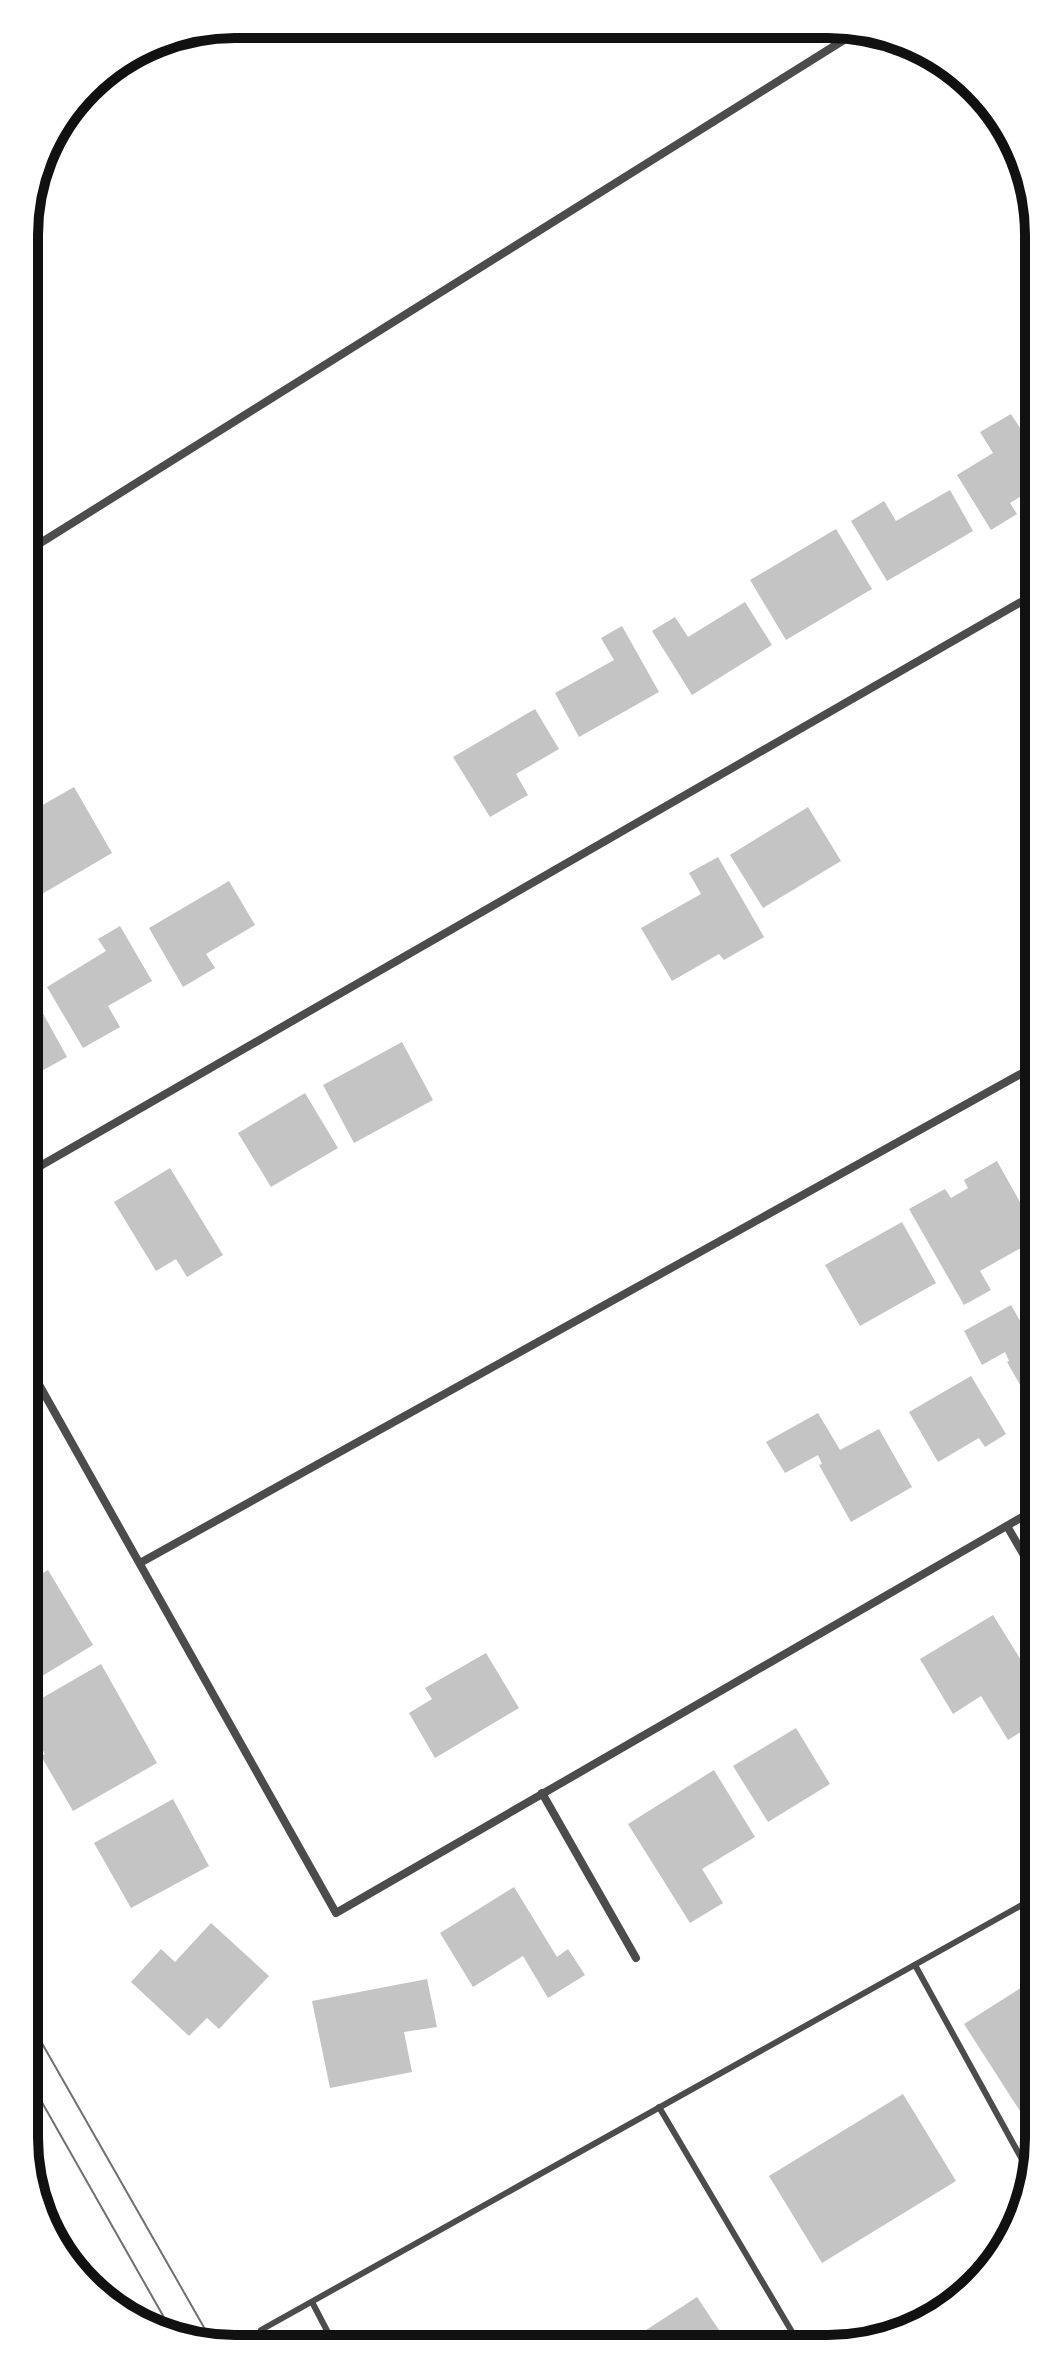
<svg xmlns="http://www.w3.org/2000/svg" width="1063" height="2373" viewBox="0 0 1063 2373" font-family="Montserrat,sans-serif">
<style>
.building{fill:#c4c4c4}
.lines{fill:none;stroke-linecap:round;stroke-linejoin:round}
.service{stroke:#4c4c4c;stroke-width:6}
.minor{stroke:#4c4c4c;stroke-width:8}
.tram{stroke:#707070;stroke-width:2}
.rim{fill:none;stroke:#111;stroke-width:10}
</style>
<rect width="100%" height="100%" fill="#fff"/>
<g class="building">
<polygon points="1011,414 1022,431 1033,424 1033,489 1010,503 1017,514 991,530 957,475 993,453 980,432"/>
<polygon points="950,490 973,531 887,581 851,521 884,501 896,521"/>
<polygon points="836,529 872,589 786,640 750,580"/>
<polygon points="745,602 772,645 692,695 652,631 675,617 688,637"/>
<polygon points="622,626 659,692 579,737 555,693 614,660 601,638"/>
<polygon points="535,709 559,749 516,774 528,795 490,817 453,757"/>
<polygon points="74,787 112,853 30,901 27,896 27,814"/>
<polygon points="808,807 841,861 763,908 730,855"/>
<polygon points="718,857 764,937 724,960 719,954 672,981 641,928 701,894 689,873"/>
<polygon points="229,881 255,925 206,954 215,968 183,987 149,928"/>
<polygon points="120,926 152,981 108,1006 120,1027 83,1048 47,987 106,951 98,939"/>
<polygon points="35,999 67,1057 27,1079 27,1004"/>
<polygon points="402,1042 433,1100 354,1143 323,1085"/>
<polygon points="305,1093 338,1148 271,1187 238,1133"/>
<polygon points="997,1161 1035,1229 1035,1240 980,1271 991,1290 964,1305 909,1209 945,1189 951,1198 968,1188 964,1180"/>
<polygon points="170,1168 223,1255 187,1277 176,1259 156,1271 114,1202"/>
<polygon points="902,1222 936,1283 860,1326 825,1265"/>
<polygon points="1011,1305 1036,1349 1036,1413 1007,1362 1009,1361 1005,1352 982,1365 964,1331"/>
<polygon points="971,1376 1006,1434 985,1447 979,1438 938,1462 909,1412"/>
<polygon points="818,1413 840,1450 879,1429 912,1487 851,1522 819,1465 822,1464 818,1455 785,1473 766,1442"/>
<polygon points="48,1570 93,1645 34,1681 30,1674 29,1581"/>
<polygon points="993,1615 1037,1686 1037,1722 1008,1740 981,1696 953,1714 920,1659"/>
<polygon points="486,1653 519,1708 435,1758 409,1713 432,1699 425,1688"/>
<polygon points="101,1664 157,1763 73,1811 41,1756 45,1754 30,1728 30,1705"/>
<polygon points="796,1728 830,1784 768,1822 733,1766"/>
<polygon points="714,1770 755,1837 702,1869 723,1903 690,1923 628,1824"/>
<polygon points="173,1799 209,1866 131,1908 94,1843"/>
<polygon points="514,1887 557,1957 568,1949 585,1975 548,1998 523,1956 473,1987 440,1933"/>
<polygon points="211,1923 269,1976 219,2029 207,2018 189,2036 131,1982 161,1949 175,1962"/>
<polygon points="1038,1977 1038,2139 964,2024"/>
<polygon points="427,1979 437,2027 404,2032 412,2072 330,2088 312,2001"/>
<polygon points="903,2094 956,2181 822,2263 769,2176"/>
<polygon points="697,2297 727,2342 626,2343"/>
</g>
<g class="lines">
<g class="service">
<polyline points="915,1965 1030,2174"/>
<polyline points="659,2107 798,2342"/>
<polyline points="312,2302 334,2344"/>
<polyline points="261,2330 1038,1896"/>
<polyline points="867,2342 982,2279"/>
</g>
<g class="minor">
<polyline points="26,552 863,28"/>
<polyline points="28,1173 1033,595"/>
<polyline points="28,1365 336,1913 1036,1509"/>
<polyline points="1007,1526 1037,1578"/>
<polyline points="140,1563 1035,1066"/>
<polyline points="542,1793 636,1958"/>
</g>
<g class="tram">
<polyline points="31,2024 214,2345"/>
<polyline points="31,2083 174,2335"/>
</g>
</g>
<path d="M0 0H1063V2373H0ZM235 38H828A197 197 0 0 1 1025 235V2138A197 197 0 0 1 828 2335H235A197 197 0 0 1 38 2138V235A197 197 0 0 1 235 38Z" fill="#fff" fill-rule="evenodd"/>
<path class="rim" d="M235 38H828A197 197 0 0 1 1025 235V2138A197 197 0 0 1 828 2335H235A197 197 0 0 1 38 2138V235A197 197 0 0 1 235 38Z"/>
</svg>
